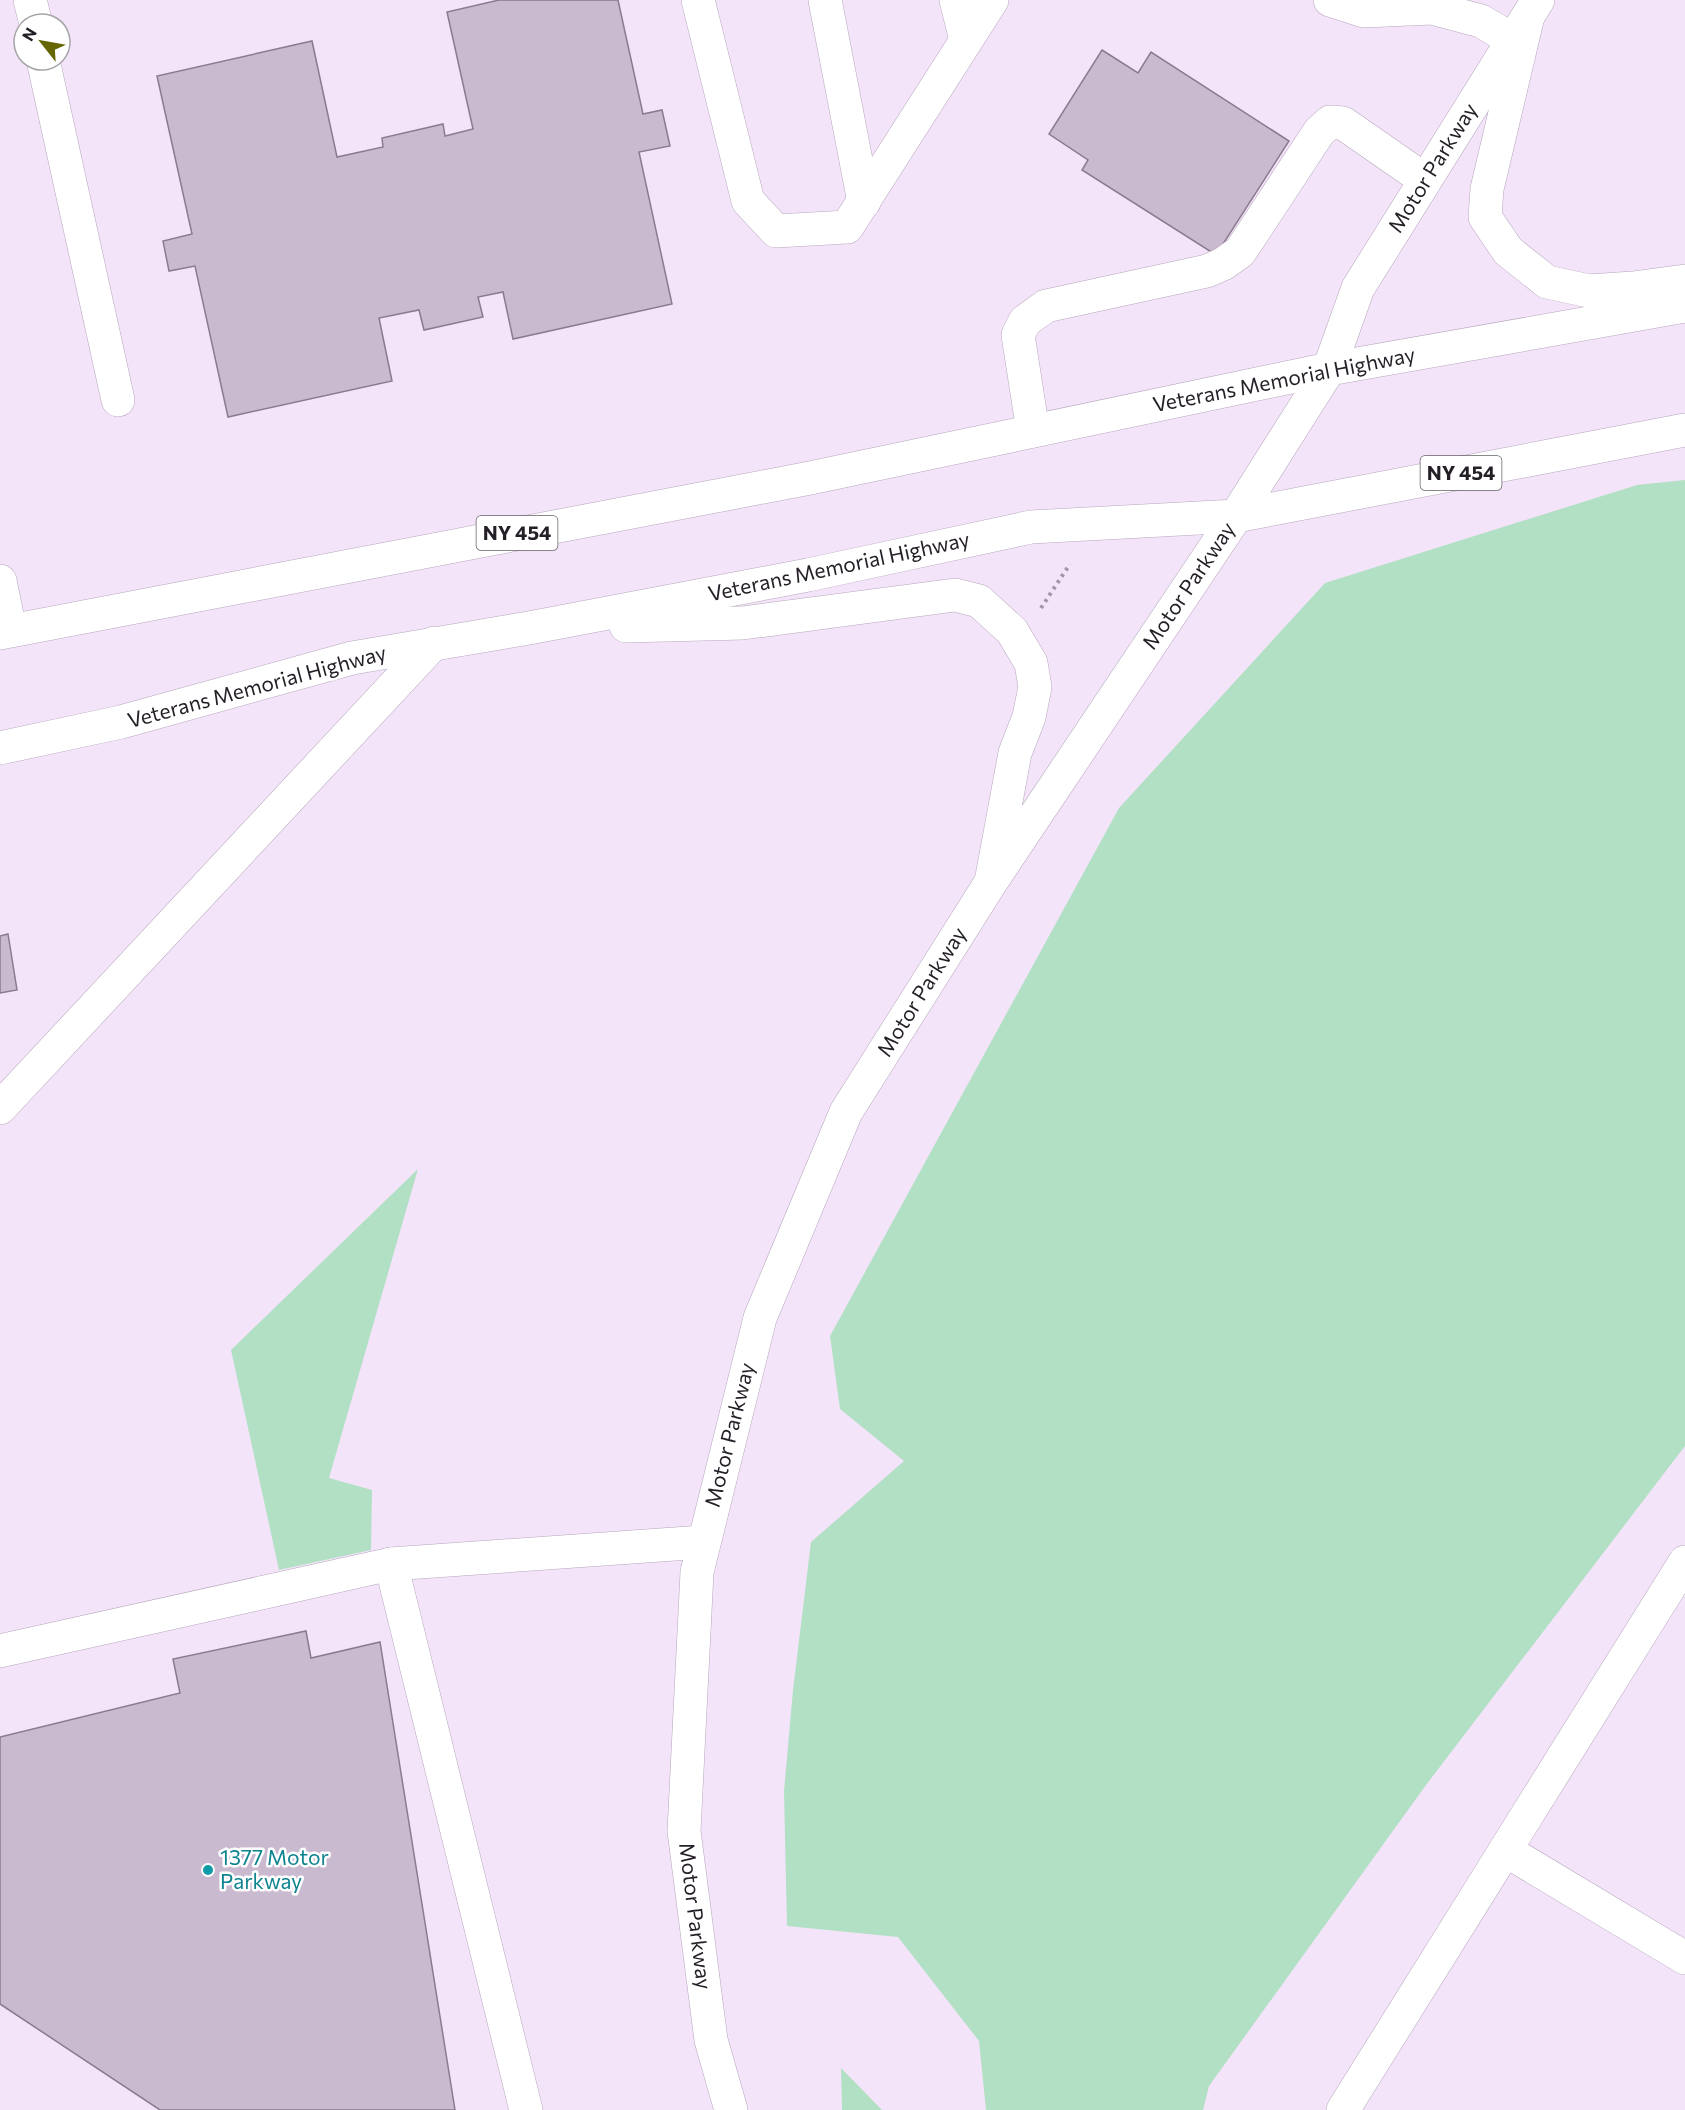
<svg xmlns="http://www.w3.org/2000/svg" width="1685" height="2110" viewBox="0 0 1685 2110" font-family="Commissioner,sans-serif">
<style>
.green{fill:#b2e0c4}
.building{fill:#cabad0;stroke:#8a7b8f;stroke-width:1.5}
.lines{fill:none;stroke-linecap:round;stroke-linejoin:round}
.minor-casing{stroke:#b6a7bc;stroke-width:34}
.major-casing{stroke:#b6a7bc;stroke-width:34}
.highway-casing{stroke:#b6a7bc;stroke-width:34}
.path{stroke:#a296a6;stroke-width:4;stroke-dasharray:3 4.5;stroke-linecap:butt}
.minor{stroke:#fff;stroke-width:33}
.major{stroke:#fff;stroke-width:33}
.highway{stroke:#fff;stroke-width:33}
.culture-dot{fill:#0f9aa8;stroke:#fff;stroke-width:2}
.labels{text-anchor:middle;stroke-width:5;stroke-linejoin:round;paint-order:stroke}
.shield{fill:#fff;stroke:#666267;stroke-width:1.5}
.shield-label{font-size:20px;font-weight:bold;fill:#241e26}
.street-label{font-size:21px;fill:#241e26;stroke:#fff}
.culture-label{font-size:21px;fill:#0d838f;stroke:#fff;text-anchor:start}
</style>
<rect width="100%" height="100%" fill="#f4e4fa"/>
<g class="green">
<polygon points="1685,480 1685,1446 1426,1785 1209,2086 1203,2110 986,2110 979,2041 898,1937 787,1926 784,1791 793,1690 811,1542 904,1461 840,1409 830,1336 1119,808 1325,583 1637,485"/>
<polygon points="418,1169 329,1478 372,1490 371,1550 279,1570 231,1350"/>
<polygon points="841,2068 882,2110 842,2110"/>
</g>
<g class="building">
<polygon points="499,0 618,0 643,114 662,110 670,146 639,152 672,304 513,339 503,292 478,297 483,317 424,330 419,310 379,318 392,381 228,417 195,266 169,271 163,241 192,234 157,76 312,41 337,157 383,147 382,138 443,124 445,136 473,129 447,12"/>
<polygon points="1102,50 1138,73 1151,52 1289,141 1216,255 1082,170 1088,160 1049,134"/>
<polygon points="8,934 17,990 0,993 0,936"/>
<polygon points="306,1631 311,1658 380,1642 455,2110 160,2110 0,2004 0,1737 180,1693 173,1659"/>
</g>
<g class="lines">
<defs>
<g id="minor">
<polyline points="30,0 36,24"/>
<polyline points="698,0 748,201 776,231 847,227 992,0"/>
<polyline points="825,0 864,202"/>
<polyline points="956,0 966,40"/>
<polyline points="1330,0 1364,11 1432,8 1481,21 1513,40"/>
<polyline points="43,60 118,400"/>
<polyline points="1033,431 1018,335 1025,321 1046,306 1207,271 1223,264 1240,252 1319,132 1330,122 1343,123 1425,180"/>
<polyline points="0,581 10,630"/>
<polyline points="0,1108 434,643"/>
<polyline points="391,1564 526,2110"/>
<polyline points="0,1651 391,1564 703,1542"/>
<polyline points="1505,1850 1685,1958"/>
<polyline points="1343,2110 1685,1562"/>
</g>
<polyline id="major" points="731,2110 711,2040 684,1831 697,1572 760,1318 846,1112 991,882 1236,516 1329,369 1358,288 1538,0"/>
<g id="highway">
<polyline points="1528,16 1487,189 1485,217 1508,251 1547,282 1589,291 1633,288 1685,281"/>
<polyline points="626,626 743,623 955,595 979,601 1012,631 1031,663 1035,687 1029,717 1015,753 991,882"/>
<polyline points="0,633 810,478 1329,369 1685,306"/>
<polyline points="0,748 121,722 352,658 529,628 808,575 1031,527 1236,516 1685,430"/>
</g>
</defs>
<use href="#minor" class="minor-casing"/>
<use href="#major" class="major-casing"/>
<use href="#highway" class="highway-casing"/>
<polyline class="path" points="1041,608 1070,564"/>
<use href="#minor" class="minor"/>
<use href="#major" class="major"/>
<use href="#highway" class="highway"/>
</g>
<circle class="culture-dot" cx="208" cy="1870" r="6"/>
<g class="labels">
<g class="shield">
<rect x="1420.5" y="456" width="81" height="34" rx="4.5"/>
<rect x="476.5" y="516" width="81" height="34" rx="4.5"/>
</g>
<g class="shield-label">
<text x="1461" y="480">NY 454</text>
<text x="517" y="540">NY 454</text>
</g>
<g class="street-label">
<text transform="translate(1433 168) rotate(-58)" y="7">Motor Parkway</text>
<text transform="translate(1284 380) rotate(-11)" y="7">Veterans Memorial Highway</text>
<text transform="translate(839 567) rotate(-12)" y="7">Veterans Memorial Highway</text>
<text transform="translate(1189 586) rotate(-56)" y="7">Motor Parkway</text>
<text transform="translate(257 687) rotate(-15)" y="7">Veterans Memorial Highway</text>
<text transform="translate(922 992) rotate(-58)" y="7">Motor Parkway</text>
<text transform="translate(730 1435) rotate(-76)" y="7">Motor Parkway</text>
<text transform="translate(695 1916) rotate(83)" y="7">Motor Parkway</text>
</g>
<g class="culture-label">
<text x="220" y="1865">1377 Motor<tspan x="220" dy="24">Parkway</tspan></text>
</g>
</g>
<g transform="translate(42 42) rotate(301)"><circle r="28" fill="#ffffff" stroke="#a7a5a8" stroke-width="1.5"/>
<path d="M0-4.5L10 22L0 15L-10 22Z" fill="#666600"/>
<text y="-9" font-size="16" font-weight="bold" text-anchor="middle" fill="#241e26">N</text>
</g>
</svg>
